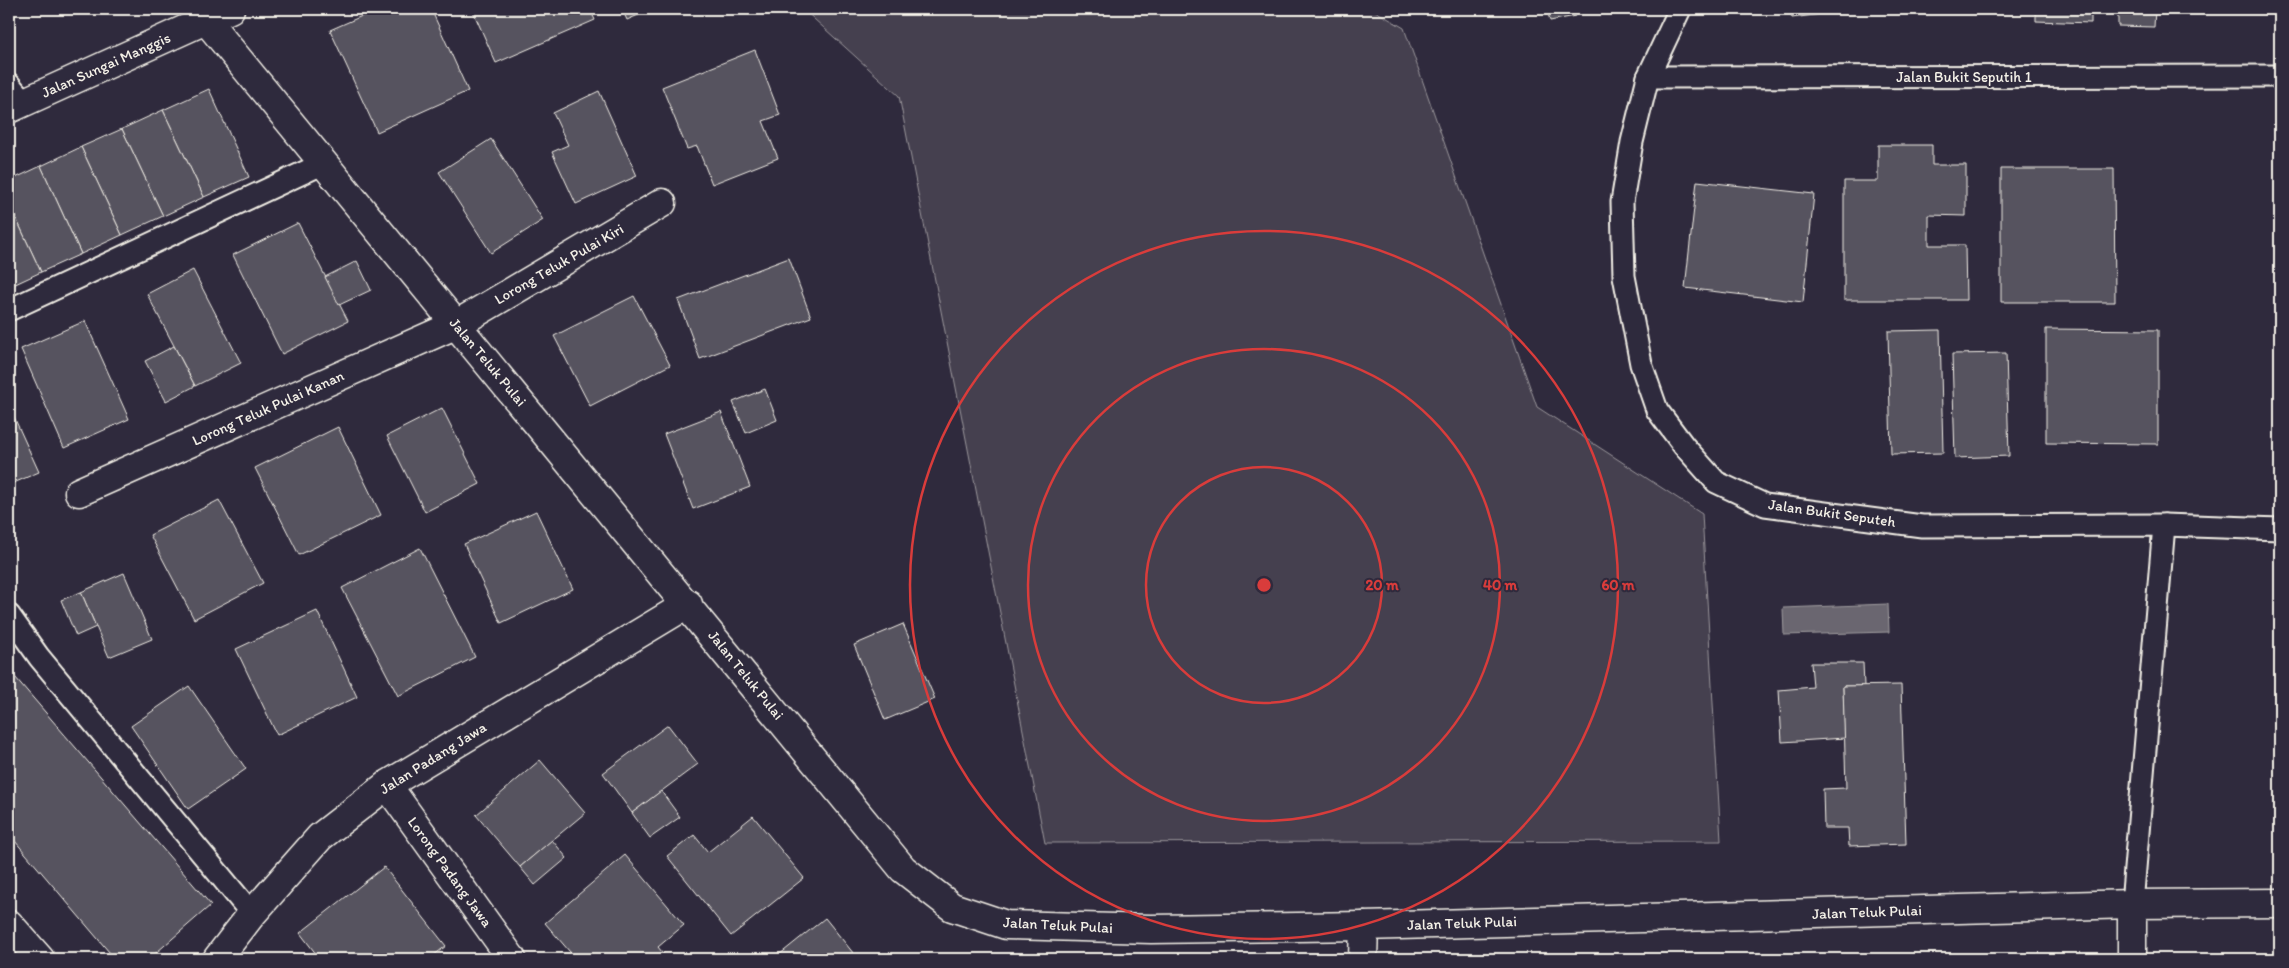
<svg xmlns="http://www.w3.org/2000/svg" width="2289" height="968" viewBox="0 0 2289 968" font-family="Itim,sans-serif">
<style>
.green{fill:#454050;stroke:#9c989c}
.water{fill:#6a6670;stroke:#a19ea0}
.building{fill:#56525f;stroke:#f4f1e8}
.lines{fill:none;stroke-linecap:round;stroke-linejoin:round}
.lane-casing{stroke:#f4f1e8;stroke-width:25}
.street-casing{stroke:#f4f1e8;stroke-width:31}
.lane{stroke:#2f2a3d;stroke-width:21}
.street{stroke:#2f2a3d;stroke-width:28}
.ring{fill:none;stroke:#d93c3b;stroke-width:2.5}
.labels{text-anchor:middle;stroke-width:4;stroke-linejoin:round;paint-order:stroke}
.street-label{font-size:15px;fill:#f4f1e8;stroke:#2f2a3d}
.centre{fill:#d93c3b;stroke:#2f2a3d;stroke-width:2.5}
.ring-label{font-size:15px;text-anchor:middle;font-weight:bold;fill:#d93c3b;stroke:#2f2a3d;stroke-width:4;stroke-linejoin:round;paint-order:stroke}
</style>
<rect width="100%" height="100%" fill="#2f2a3d"/>
<filter id="ink" filterUnits="userSpaceOnUse"><feTurbulence type="fractalNoise" baseFrequency=".02" numOctaves="2"/><feDisplacementMap in="SourceGraphic" scale="10" xChannelSelector="R" yChannelSelector="G"/><feConvolveMatrix kernelMatrix="1 2 1 2 8 2 1 2 1" color-interpolation-filters="sRGB"/></filter>
<g filter="url(#ink)">
<polygon class="green" points="803,9 1372,9 1404,28 1537,407 1702,514 1721,841 1045,843 899,96"/>
<polygon class="water" points="1888,604 1889,632 1784,635 1783,608"/>
<g class="building">
<polygon points="378,9 431,9 468,91 377,132 330,30"/>
<polygon points="472,9 590,9 595,20 496,63"/>
<polygon points="622,9 652,9 627,20"/>
<polygon points="1547,9 1574,9 1575,16 1550,21"/>
<polygon points="1789,9 1999,9 1851,10 1792,18"/>
<polygon points="2036,9 2091,9 2091,23 2036,21"/>
<polygon points="2118,9 2155,9 2154,27 2118,26"/>
<polygon points="755,50 780,115 763,121 778,158 712,184 697,146 687,149 662,87"/>
<polygon points="209,89 249,177 204,197 163,110"/>
<polygon points="599,91 637,176 576,204 552,152 568,145 553,113"/>
<polygon points="163,110 204,197 163,216 122,129"/>
<polygon points="122,129 163,216 122,235 81,147"/>
<polygon points="491,139 543,220 491,253 439,172"/>
<polygon points="1878,145 1932,145 1932,165 1966,165 1966,216 1929,215 1929,245 1965,245 1966,300 1844,300 1844,181 1878,181"/>
<polygon points="81,147 122,235 81,254 41,166"/>
<polygon points="41,166 81,254 41,272 9,203 9,181"/>
<polygon points="2001,169 2114,169 2115,302 2001,302"/>
<polygon points="1697,181 1814,194 1803,302 1685,288"/>
<polygon points="9,203 41,272 9,287"/>
<polygon points="298,223 348,321 282,354 233,255"/>
<polygon points="789,258 811,317 700,359 678,300"/>
<polygon points="357,261 371,290 339,305 325,277"/>
<polygon points="193,270 241,363 195,386 147,294"/>
<polygon points="634,296 670,365 590,406 554,336"/>
<polygon points="85,321 129,419 64,448 21,349"/>
<polygon points="2046,329 2158,330 2158,444 2046,443"/>
<polygon points="1940,330 1943,453 1891,454 1888,331"/>
<polygon points="174,346 195,386 166,401 145,361"/>
<polygon points="2006,353 2009,456 1955,458 1952,354"/>
<polygon points="765,389 777,420 746,433 733,402"/>
<polygon points="9,406 39,472 9,485"/>
<polygon points="442,408 480,484 425,512 387,436"/>
<polygon points="721,412 750,487 693,509 664,434"/>
<polygon points="338,427 381,515 299,555 255,468"/>
<polygon points="219,500 263,583 194,619 150,535"/>
<polygon points="536,511 573,589 501,623 464,544"/>
<polygon points="420,548 475,657 398,696 342,588"/>
<polygon points="124,573 152,639 109,657 81,592"/>
<polygon points="81,592 96,627 76,636 61,600"/>
<polygon points="317,611 357,697 277,735 236,649"/>
<polygon points="903,624 935,699 885,720 854,645"/>
<polygon points="1811,663 1863,663 1864,686 1843,686 1845,738 1782,742 1779,690 1813,687"/>
<polygon points="9,670 211,905 149,959 115,959 9,834"/>
<polygon points="1901,685 1906,844 1849,846 1848,828 1824,828 1823,789 1846,788 1843,686"/>
<polygon points="189,686 246,769 188,809 131,726"/>
<polygon points="668,725 698,764 632,813 603,773"/>
<polygon points="540,760 585,813 520,867 476,815"/>
<polygon points="661,791 680,817 650,838 632,813"/>
<polygon points="753,816 804,878 731,936 667,856 694,835 708,852"/>
<polygon points="552,840 567,858 535,885 520,867"/>
<polygon points="625,855 684,925 658,947 666,957 664,959 576,959 545,923"/>
<polygon points="384,867 446,946 429,959 320,959 300,933"/>
<polygon points="825,918 858,959 774,959"/>
</g>
<g class="lines">
<defs>
<g id="lane">
<polyline points="1680,9 1648,77 1632,142 1622,202 1624,276 1641,364 1657,410 1684,446 1716,482 1765,505 1922,526 2164,525 2280,529"/>
<polyline points="1648,77 2280,76"/>
<polyline points="9,84 24,102"/>
<polyline points="9,310 324,163"/>
<polyline points="9,615 39,657 252,914"/>
<polyline points="2132,904 2164,525"/>
</g>
<g id="street">
<polyline points="197,9 903,869 952,907 1006,925 1151,929 1364,926 2132,904 2280,903"/>
<polyline points="9,109 230,9"/>
<polyline points="79,492 457,324 662,203"/>
<polyline points="387,785 512,959"/>
<polyline points="9,924 40,959"/>
<polyline points="217,959 252,914 320,837 387,785 688,604"/>
<polyline points="1363,959 1364,926"/>
<polyline points="2132,959 2132,904"/>
</g>
</defs>
<use href="#lane" class="lane-casing"/>
<use href="#street" class="street-casing"/>
<use href="#lane" class="lane"/>
<use href="#street" class="street"/>
</g>
</g>
<g class="ring">
<circle cx="1264" cy="585" r="118"/>
<circle cx="1264" cy="585" r="236"/>
<circle cx="1264" cy="585" r="354"/>
</g>
<g class="labels">
<g class="street-label">
<text transform="translate(106 65) rotate(-24)" y="5">Jalan Sungai Manggis</text>
<text x="1964" y="82">Jalan Bukit Seputih 1</text>
<text transform="translate(559 264) rotate(-30)" y="5">Lorong Teluk Pulai Kiri</text>
<text transform="translate(488 362) rotate(50)" y="5">Jalan Teluk Pulai</text>
<text transform="translate(268 408) rotate(-24)" y="5">Lorong Teluk Pulai Kanan</text>
<text transform="translate(1832 513) rotate(8)" y="5">Jalan Bukit Seputeh</text>
<text transform="translate(746 675) rotate(51)" y="5">Jalan Teluk Pulai</text>
<text transform="translate(433 758) rotate(-32)" y="5">Jalan Padang Jawa</text>
<text transform="translate(450 872) rotate(54)" y="5">Lorong Padang Jawa</text>
<text transform="translate(1867 912) rotate(-2)" y="5">Jalan Teluk Pulai</text>
<text transform="translate(1462 923) rotate(-2)" y="5">Jalan Teluk Pulai</text>
<text transform="translate(1058 925) rotate(3)" y="5">Jalan Teluk Pulai</text>
</g>
</g>
<circle cx="1264" cy="585" r="8" class="centre"/>
<g class="ring-label">
<text x="1382" y="590">20 m</text>
<text x="1500" y="590">40 m</text>
<text x="1618" y="590">60 m</text>
</g>
<rect width="2289" height="968" fill="none" stroke="#2f2a3d" stroke-width="30"/>
<rect x="15" y="15" width="2259" height="938" fill="none" stroke="#f4f1e8" stroke-width="2" filter="url(#ink)"/>
</svg>
